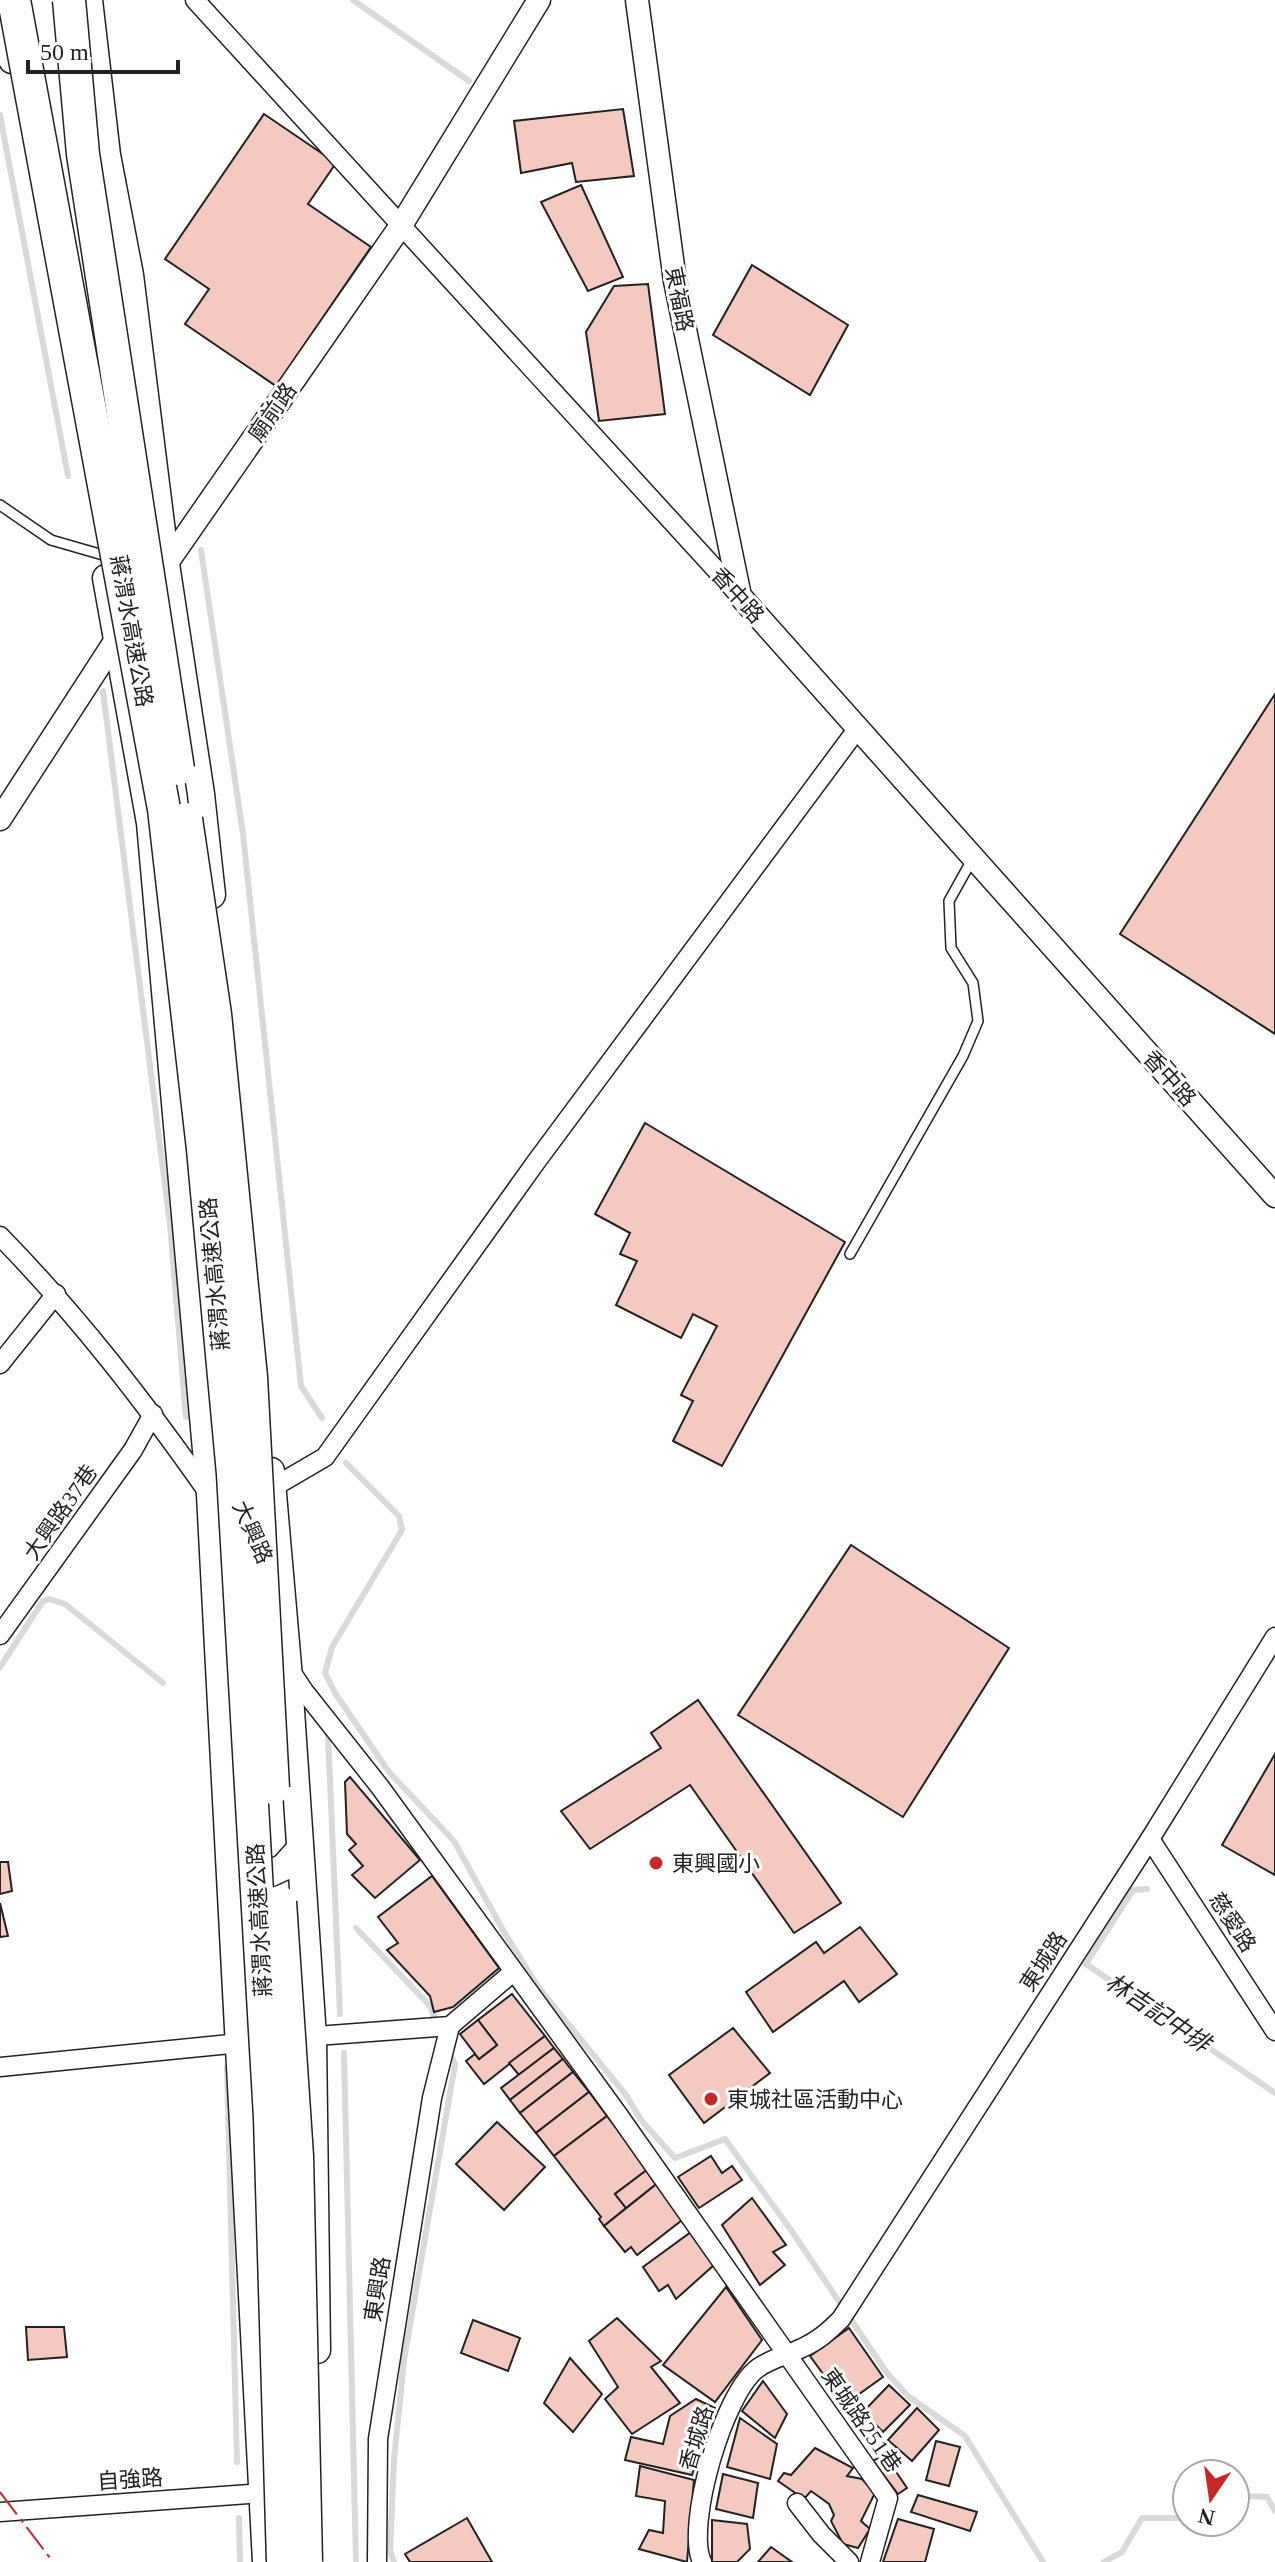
<svg xmlns="http://www.w3.org/2000/svg" width="1275" height="2562" viewBox="0 0 1275 2562" font-family="'Times New Roman','Noto Sans TC',serif">
<style>
.lines{fill:none;stroke-linecap:round;stroke-linejoin:round}
.stream{stroke:#d9d9d9;stroke-width:6}
.building{fill:#f3c9c0;stroke:#222;stroke-width:2}
.service-casing{stroke:#222;stroke-width:12}
.minor-casing{stroke:#222;stroke-width:21}
.tertiary-casing{stroke:#222;stroke-width:25}
.secondary-casing{stroke:#222;stroke-width:29}
.service{stroke:#fff;stroke-width:9}
.minor{stroke:#fff;stroke-width:18}
.tertiary{stroke:#fff;stroke-width:22}
.secondary{stroke:#fff;stroke-width:26}
.motorway-bridge-casing{stroke:#222;stroke-width:35;stroke-linecap:butt}
.motorway-bridge{stroke:#fff;stroke-width:32}
.power{stroke:#c62828;stroke-width:2;stroke-dasharray:28 6 4 6;stroke-linecap:butt}
.poi-dot{fill:#c62828;stroke:#fff;stroke-width:3}
.labels{text-anchor:middle;stroke-width:6;stroke-linejoin:round;paint-order:stroke}
.street-label{font-size:22px;fill:#222;stroke:#fff}
.poi-label{font-size:22px;fill:#222;stroke:#fff;text-anchor:start}
.water-label{font-size:24px;font-style:italic;fill:#222;stroke:#fff}
</style>
<rect width="100%" height="100%" fill="#fff"/>
<g class="lines">
<g class="stream">
<polyline points="353,0 469,81"/>
<polyline points="0,115 68,476"/>
<polyline points="201,550 243,834 301,1386 322,1418"/>
<polyline points="103,691 170,1225 186,1417"/>
<polyline points="346,1463 399,1516 402,1530 332,1647 325,1673 335,1693 389,1772 454,1841 504,1932 539,1988 626,2095 641,2120 675,2158 725,2139 791,2230 887,2373 908,2396 965,2436 1043,2562"/>
<polyline points="0,1667 43,1601 49,1599 65,1604 163,1683"/>
<polyline points="328,1734 340,2014"/>
<polyline points="1147,1889 1133,1890 1086,1964 1275,2093"/>
<polyline points="356,1928 430,2006 438,2026"/>
<polyline points="344,2053 356,2562"/>
<polyline points="227,2067 237,2462"/>
<polyline points="1235,2501 1246,2496 1267,2497 1275,2511"/>
<polyline points="239,2518 240,2562"/>
<polyline points="394,2562 390,2551 394,2459 404,2360 455,2064 449,2051"/>
<polyline points="1104,2562 1122,2552 1142,2518 1187,2518"/>
</g>
</g>
<g class="building">
<polygon points="623,109 634,176 576,182 572,163 521,173 514,121"/>
<polygon points="264,114 336,163 308,204 371,247 276,386 185,324 209,289 165,259"/>
<polygon points="581,185 623,277 588,291 541,202"/>
<polygon points="752,265 848,325 810,395 713,335"/>
<polygon points="648,284 665,414 599,421 586,332 614,286"/>
<polygon points="1275,694 1275,1034 1120,934"/>
<polygon points="645,1123 845,1242 722,1466 673,1441 693,1401 681,1395 717,1326 693,1314 681,1338 616,1305 637,1261 620,1254 630,1233 595,1214"/>
<polygon points="851,1545 1009,1648 903,1817 738,1715"/>
<polygon points="698,1700 841,1903 794,1933 690,1785 590,1849 561,1811 661,1748 651,1733"/>
<polygon points="1275,1754 1275,1875 1222,1845"/>
<polygon points="350,1777 420,1860 375,1898 352,1875 363,1866 349,1850 356,1844 347,1834 345,1782"/>
<polygon points="0,1862 8,1862 12,1891 0,1894"/>
<polygon points="432,1876 499,1968 453,2007 434,2012 430,1996 387,1950 398,1943 378,1917"/>
<polygon points="0,1903 8,1936 0,1937"/>
<polygon points="860,1927 897,1974 859,2002 844,1981 773,2032 746,1992 816,1942 824,1953"/>
<polygon points="512,1994 545,2036 484,2084 466,2061 475,2054 479,2059 497,2045 478,2020"/>
<polygon points="478,2020 497,2045 479,2059 460,2034"/>
<polygon points="733,2028 770,2073 704,2123 669,2075"/>
<polygon points="545,2036 554,2048 519,2075 509,2063"/>
<polygon points="554,2048 563,2059 510,2100 501,2088"/>
<polygon points="563,2059 573,2072 520,2113 510,2100"/>
<polygon points="573,2072 589,2092 536,2133 520,2113"/>
<polygon points="589,2092 607,2116 554,2156 536,2133"/>
<polygon points="607,2116 648,2169 615,2194 626,2208 604,2226 599,2219 601,2217 554,2156"/>
<polygon points="497,2122 545,2167 504,2210 456,2164"/>
<polygon points="711,2156 722,2173 732,2166 742,2180 699,2208 678,2177"/>
<polygon points="648,2169 659,2182 626,2208 615,2194"/>
<polygon points="659,2182 686,2217 637,2255 631,2247 625,2252 604,2226"/>
<polygon points="752,2198 786,2245 773,2252 785,2265 760,2285 722,2225"/>
<polygon points="691,2232 714,2265 676,2299 668,2285 659,2291 643,2267"/>
<polygon points="726,2287 762,2340 715,2402 663,2365"/>
<polygon points="617,2318 661,2361 651,2367 680,2403 632,2434 605,2399 618,2387 589,2341"/>
<polygon points="473,2320 520,2338 508,2371 461,2353"/>
<polygon points="26,2327 64,2327 67,2357 28,2360"/>
<polygon points="849,2328 883,2377 845,2404 810,2356"/>
<polygon points="570,2358 602,2394 573,2432 544,2403"/>
<polygon points="763,2381 787,2414 775,2438 742,2411"/>
<polygon points="889,2385 910,2405 883,2432 863,2412"/>
<polygon points="696,2399 715,2408 692,2475 625,2460 631,2437 663,2444 670,2416"/>
<polygon points="917,2408 939,2430 912,2461 888,2440"/>
<polygon points="740,2418 777,2444 770,2479 727,2467"/>
<polygon points="936,2441 960,2447 949,2486 926,2480"/>
<polygon points="815,2448 853,2468 847,2476 862,2479 875,2493 861,2521 870,2529 858,2548 843,2544 831,2521 834,2515 829,2504 811,2491 804,2499 778,2481 784,2473 791,2475"/>
<polygon points="884,2454 907,2488 898,2494 873,2461"/>
<polygon points="640,2466 694,2480 687,2562 639,2549 649,2530 663,2533 665,2501 636,2496"/>
<polygon points="723,2474 758,2483 753,2518 716,2509"/>
<polygon points="918,2495 977,2512 970,2531 911,2512"/>
<polygon points="467,2518 492,2562 410,2562 405,2554"/>
<polygon points="898,2519 934,2529 925,2562 883,2562"/>
<polygon points="712,2520 747,2524 750,2549 737,2562 712,2562"/>
<polygon points="771,2547 792,2562 758,2562"/>
</g>
<g class="lines">
<defs>
<g id="service">
<polyline points="0,505 51,540 103,555"/>
<polyline points="850,1254 963,1056 978,1021 973,983 951,948 949,901 973,858"/>
</g>
<g id="minor">
<polyline points="195,0 740,596"/>
<path d="M0,1236C78,1316 143,1400 207,1491"/>
<polyline points="0,1364 56,1294"/>
<polyline points="272,1488 325,1457 536,1162 858,728"/>
<polyline points="0,1635 133,1450 153,1414"/>
<polyline points="290,1670 304,1691 380,1787 617,2113 888,2498 870,2562"/>
<polyline points="1150,1839 1275,2031"/>
<polyline points="303,2037 450,2026 512,1973"/>
<polyline points="0,2067 250,2042"/>
<polyline points="797,2503 821,2534 849,2562"/>
<polyline points="0,2512 263,2493"/>
<polyline points="377,2562 378,2439 432,2098 450,2026"/>
<path d="M702,2562C685,2525 724,2392 758,2368C770,2359 788,2355 802,2348C818,2341 829,2331 841,2319L1150,1839L1275,1637"/>
</g>
<g id="tertiary">
<polyline points="637,0 675,281 740,596 1275,1196"/>
<polyline points="160,573 400,227 539,0"/>
<polyline points="0,819 121,632"/>
</g>
<g id="secondary">
<polyline points="89,0 107,155 130,275 166,564 201,794 212,895"/>
<polyline points="0,17 12,60"/>
<polyline points="106,578 150,823 210,1495 266,2562"/>
<polyline points="271,1471 288,1666 313,2037 317,2350"/>
<polyline points="242,1866 244,1870 265,1876 284,1867 300,1849"/>
</g>
</defs>
<use href="#service" class="service-casing"/>
<use href="#minor" class="minor-casing"/>
<use href="#tertiary" class="tertiary-casing"/>
<use href="#secondary" class="secondary-casing"/>
<use href="#service" class="service"/>
<use href="#minor" class="minor"/>
<use href="#tertiary" class="tertiary"/>
<use href="#secondary" class="secondary"/>
<defs>
<g id="motorway-bridge">
<polyline points="14,0 164,809 203,1149 233,1474 270,2118 283,2562"/>
<polyline points="69,0 83,154 178,769"/>
<polyline points="186,819 215,1014 251,1377 273,1788"/>
<polyline points="280,1902 297,2156 306,2562"/>
</g>
</defs>
<use href="#motorway-bridge" class="motorway-bridge-casing"/>
<use href="#motorway-bridge" class="motorway-bridge"/>
<polyline class="power" points="0,2492 53,2562"/>
</g>
<g class="poi-dot">
<circle cx="656" cy="1863" r="8"/>
<circle cx="711" cy="2099" r="8"/>
</g>
<g class="labels">
<g class="street-label">
<text transform="translate(680 299) rotate(79)" y="8">東福路</text>
<text transform="translate(272 412) rotate(-55)" y="8">廟前路</text>
<text transform="translate(738 595) rotate(48)" y="8">香中路</text>
<text transform="translate(132 631) rotate(80)" y="8">蔣渭水高速公路</text>
<text transform="translate(1170 1078) rotate(48)" y="8">香中路</text>
<text transform="translate(214 1274) rotate(-95)" y="8">蔣渭水高速公路</text>
<text transform="translate(60 1512) rotate(-55)" y="8">大興路37巷</text>
<text transform="translate(253 1532) rotate(66)" y="8">大興路</text>
<text transform="translate(259 1920) rotate(-93)" y="8">蔣渭水高速公路</text>
<text transform="translate(1233 1922) rotate(57)" y="8">慈愛路</text>
<text transform="translate(1043 1961) rotate(-57)" y="8">東城路</text>
<text transform="translate(377 2289) rotate(-81)" y="8">東興路</text>
<text transform="translate(862 2420) rotate(55)" y="8">東城路251巷</text>
<text transform="translate(696 2438) rotate(-73)" y="8">香城路</text>
<text transform="translate(130 2479) rotate(-4)" y="8">自強路</text>
</g>
<g class="poi-label">
<text x="672" y="1871">東興國小</text>
<text x="727" y="2107">東城社區活動中心</text>
</g>
<g class="water-label">
<text transform="translate(1158 2013) rotate(34)" y="8">林吉記中排</text>
</g>
</g>
<g transform="translate(1211 2498) rotate(193)"><circle r="38" fill="#ffffff" stroke="#a7a7a7" stroke-width="2"/>
<path d="M0-6L14 30L0 20L-14 30Z" fill="#c62828"/>
<text y="-12" font-size="22" font-weight="bold" text-anchor="middle" fill="#222222">N</text>
</g>
<path d="M28 60v12h150v-12" fill="none" stroke="#222222" stroke-width="4"/>
<text x="40" y="60" font-size="24" fill="#222222" stroke="#ffffff" stroke-width="6" paint-order="stroke">50 m</text>
</svg>
